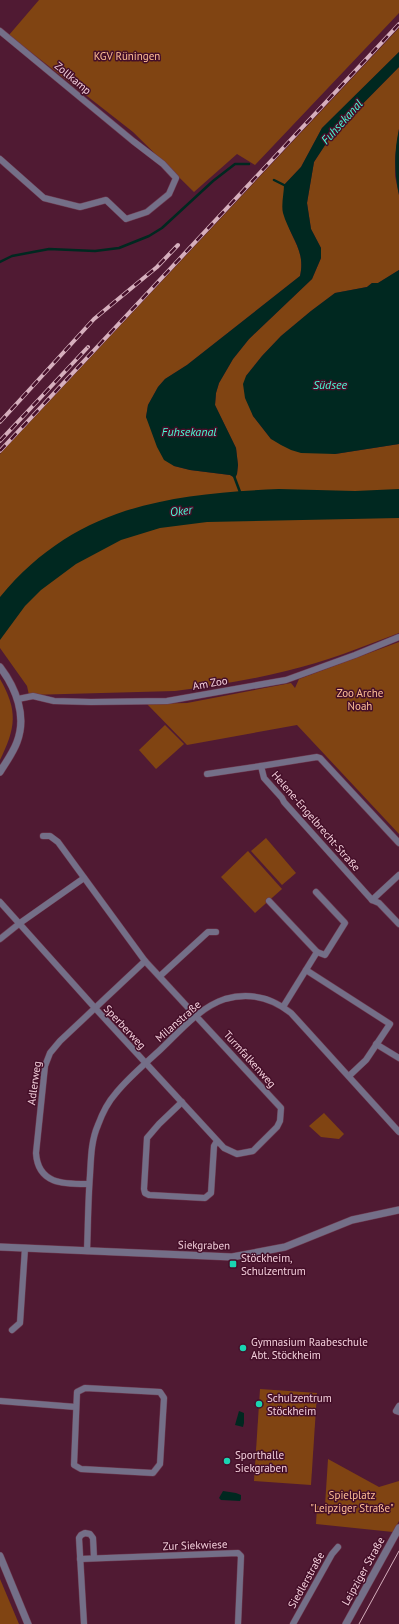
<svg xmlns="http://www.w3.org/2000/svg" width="399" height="1624" viewBox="0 0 399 1624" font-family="'PT Sans',sans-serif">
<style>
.green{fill:#804412}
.water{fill:#002820}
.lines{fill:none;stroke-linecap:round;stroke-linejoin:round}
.stream{stroke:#002820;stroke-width:2.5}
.minor-casing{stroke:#6e3b51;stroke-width:7}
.tertiary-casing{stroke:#6e3b51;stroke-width:8}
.minor{stroke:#746f88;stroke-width:6}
.tertiary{stroke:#746f88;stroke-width:7}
.tram{stroke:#d6afbd;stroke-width:1}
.rail-casing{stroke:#d6afbd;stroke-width:4}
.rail{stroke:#450f29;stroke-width:2.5;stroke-dasharray:8;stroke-linecap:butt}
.poi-dot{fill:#1ad5b2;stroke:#450f29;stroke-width:1.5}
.labels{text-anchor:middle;stroke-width:3;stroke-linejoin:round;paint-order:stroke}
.park-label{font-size:11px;fill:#fcbd94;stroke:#450f29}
.street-label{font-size:11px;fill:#f4d0dc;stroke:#450f29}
.poi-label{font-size:11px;fill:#f4d0dc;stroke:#450f29;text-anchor:start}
.water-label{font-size:12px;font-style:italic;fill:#49fad4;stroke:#450f29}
</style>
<rect width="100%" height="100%" fill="#501a33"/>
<g class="green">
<polygon points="39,0 399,0 399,13 255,165 237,154 194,192 133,132 9,35"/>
<path d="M399,28V52L322,128L301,167L284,185C285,197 284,214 288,225C295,245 305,253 300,276L187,365L165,379L158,387L148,405L146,417L174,466L190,470L230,475L235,478L237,474L238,465L236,448L215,405L216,393L219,383L233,359L249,339L312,279L321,258V248L311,229L307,203L314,162L331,136L399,67V129L395,157V176L399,195V270L378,283H372L367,287L335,293L311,311L281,336L262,356L246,376L253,416L271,439L335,454L399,444V633C362,647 325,662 286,671C250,680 212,686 175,691L29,695L27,686L0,648V454Z"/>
<polygon points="399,642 399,834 297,725 187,745 147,704 187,703 291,683 295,688 299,679"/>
<path d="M0,679C18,711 16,727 0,760Z"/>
<polygon points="165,725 184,744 156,769 139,750"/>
<polygon points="266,838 296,873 282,885 251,851"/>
<polygon points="248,851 282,889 255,913 221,877"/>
<polygon points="324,1113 344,1134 339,1139 321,1137 309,1126"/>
<polygon points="260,1389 317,1393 311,1485 254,1481"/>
<polygon points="328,1459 379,1487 399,1481 399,1521 393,1532 316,1524 317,1506 325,1506"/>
<polygon points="0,1579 19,1624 0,1624"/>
</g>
<g class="water">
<path d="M399,52V67L331,136L314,162L307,203L311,229L321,248V258L312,279L249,339L233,359L219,383L216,393L215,405L236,448L238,465L237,474L235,478L230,475L190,470L174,466L164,460L157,447L146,417L148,405L158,387L165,379L187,365L300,276C306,250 290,237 283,213C281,205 284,193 284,185L301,167L322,128Z"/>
<path d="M399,129V195C394,173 394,151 399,129Z"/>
<polygon points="399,270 399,444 335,454 301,453 291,450 281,445 271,439 253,416 245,398 243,384 246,376 262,356 281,336 311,311 335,293 367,287 372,283 378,283"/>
<path d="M279,489L355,491L399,489V518L207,522L160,528L121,540L76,564L41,590L25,606L0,640V597C75,506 168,494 279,489Z"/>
<polygon points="239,1411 244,1413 244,1423 243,1427 235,1425"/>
<polygon points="223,1491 236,1493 241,1495 241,1499 240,1501 221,1500 219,1498"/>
</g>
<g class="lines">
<g class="stream">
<polyline points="274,180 286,186"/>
<polyline points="0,262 12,256 49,249 95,251 119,248 149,236 162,228 213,181 235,164 249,164"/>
<polyline points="234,476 240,492"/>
</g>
<defs>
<g id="minor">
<polyline points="0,31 133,141 163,164 176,178 169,194 147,212 126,219 106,200 80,207 44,198 0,159"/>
<polyline points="18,699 33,696 54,701 91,702 167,701 286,680 355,655 399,637"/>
<polyline points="261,766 317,757 320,758 399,843"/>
<polyline points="207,774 261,766 264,778 282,798 284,802 372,900 379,903 399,924"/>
<polyline points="372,900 399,875"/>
<polyline points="269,901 317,952"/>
<polyline points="0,902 95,1008 224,1148 237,1154 253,1151 277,1127 280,1121 281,1108 145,961 58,842 50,836 43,836"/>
<polyline points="0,939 20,923 84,878"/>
<polyline points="306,970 390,1024 366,1060 349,1076"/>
<polyline points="160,976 208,932 216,932"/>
<polyline points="283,1007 317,952 325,955 345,923 316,892"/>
<polyline points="376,1044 399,1058"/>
<polyline points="182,1102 159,1124 147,1138 144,1189 145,1193 149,1195 205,1198 211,1193 214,1146 217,1141"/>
<path d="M89,1184C65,1184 38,1185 36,1153L45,1066L50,1053L60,1041L145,961"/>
<path d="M87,1251C88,1226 88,1201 90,1175C91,1158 91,1141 98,1125C102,1114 108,1102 116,1093C129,1077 146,1063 161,1049C180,1031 200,1007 225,999C249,992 272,998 291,1013L399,1132"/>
<polyline points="12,1330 20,1323 25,1248"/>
<polygon points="85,1388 160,1392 164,1398 160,1464 153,1473 81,1469 74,1465 77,1392"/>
<polyline points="0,1401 76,1407"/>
<polyline points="399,1406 396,1411 399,1412"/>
<polyline points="80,1559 238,1553 241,1556 238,1624"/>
<polyline points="84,1624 79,1538 81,1535 85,1533 90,1534 93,1538 94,1558"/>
<polyline points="293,1624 332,1554 338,1547"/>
</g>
<g id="tertiary">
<path d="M0,667C16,688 27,716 17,742C13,753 6,762 0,772"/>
<polyline points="0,1247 232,1257 285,1247 352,1220 399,1210"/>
<polyline points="0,1556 28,1624"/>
<polyline points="346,1624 399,1528"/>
</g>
</defs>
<use href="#minor" class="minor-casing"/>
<use href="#tertiary" class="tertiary-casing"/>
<use href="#minor" class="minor"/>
<use href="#tertiary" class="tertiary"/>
<polyline class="tram" points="359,1624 399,1551"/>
<defs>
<g id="rail">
<polyline points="0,422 94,319 157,267 178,245"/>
<polyline points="0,441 88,347"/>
<polyline points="0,451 399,24"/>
</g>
</defs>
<use href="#rail" class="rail-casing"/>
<use href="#rail" class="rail"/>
</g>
<g class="poi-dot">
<rect x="229" y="1260" width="8" height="8" rx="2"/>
<circle cx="243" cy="1348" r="4"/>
<circle cx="259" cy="1404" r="4"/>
<circle cx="227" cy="1461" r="4"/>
</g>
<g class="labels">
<g class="park-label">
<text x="127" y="60">KGV Rüningen</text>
<text x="360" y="697">Zoo Arche<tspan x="360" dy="13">Noah</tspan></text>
<text x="352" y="1499">Spielplatz<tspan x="352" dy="13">"Leipziger Straße"</tspan></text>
</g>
<g class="street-label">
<text transform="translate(73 78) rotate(40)" y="4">Zollkamp</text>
<text transform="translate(210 683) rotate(-10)" y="4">Am Zoo</text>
<text transform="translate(316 821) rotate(49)" y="4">Helene-Engelbrecht-Straße</text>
<text transform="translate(178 1021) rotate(-41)" y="4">Milanstraße</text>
<text transform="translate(125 1027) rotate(47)" y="4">Sperberweg</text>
<text transform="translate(250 1059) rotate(48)" y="4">Turmfalkenweg</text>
<text transform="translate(34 1083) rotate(-82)" y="4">Adlerweg</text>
<text transform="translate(204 1245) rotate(1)" y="4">Siekgraben</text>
<text transform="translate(195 1545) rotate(-2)" y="4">Zur Siekwiese</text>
<text transform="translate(363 1571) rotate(-61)" y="4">Leipziger Straße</text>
<text transform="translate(306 1580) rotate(-61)" y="4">Siedlerstraße</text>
</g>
<g class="poi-label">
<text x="241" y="1262">Stöckheim,<tspan x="241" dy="13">Schulzentrum</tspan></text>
<text x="251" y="1346">Gymnasium Raabeschule<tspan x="251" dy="13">Abt. Stöckheim</tspan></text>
<text x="267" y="1402">Schulzentrum<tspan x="267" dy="13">Stöckheim</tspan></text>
<text x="235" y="1459">Sporthalle<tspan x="235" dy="13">Siekgraben</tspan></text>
</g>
<g class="water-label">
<text transform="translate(342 122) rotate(-48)" y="4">Fuhsekanal</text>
<text x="330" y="389">Südsee</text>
<text x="189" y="436">Fuhsekanal</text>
<text transform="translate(181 511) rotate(-7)" y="4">Oker</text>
</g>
</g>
</svg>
